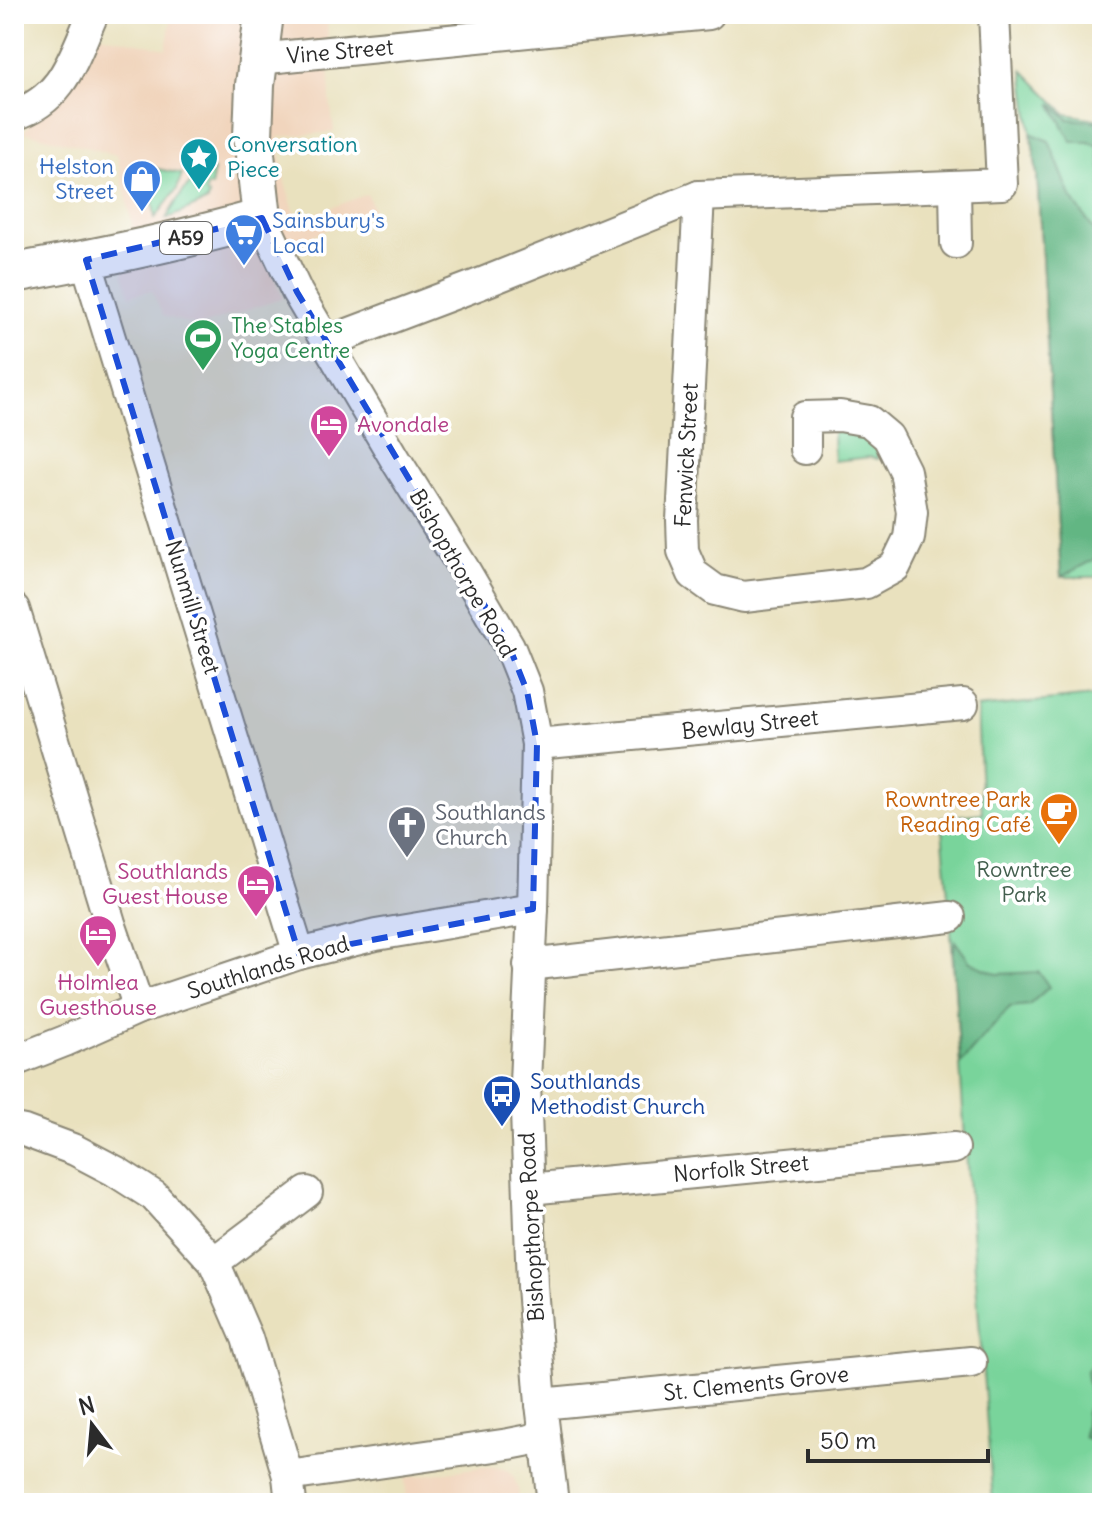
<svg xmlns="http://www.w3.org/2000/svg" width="1116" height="1517" viewBox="0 0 1116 1517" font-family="Delius,sans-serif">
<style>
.built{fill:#f1d5bd}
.green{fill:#79d49b;stroke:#528063;stroke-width:2}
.forest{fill:#62b683;stroke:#467057;stroke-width:2}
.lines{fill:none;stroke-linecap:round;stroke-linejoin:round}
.minor-casing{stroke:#8a8674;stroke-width:34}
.major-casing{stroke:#8a8674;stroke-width:42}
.minor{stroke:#fff;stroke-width:30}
.major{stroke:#fff;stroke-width:38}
.marked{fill:#1d4ed8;fill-opacity:0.2;stroke:#1d4ed8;stroke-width:6;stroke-dasharray:16 10;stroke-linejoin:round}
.labels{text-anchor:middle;stroke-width:7;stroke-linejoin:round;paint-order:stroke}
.shield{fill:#fff;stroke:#6b6b6b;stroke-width:2}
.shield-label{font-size:20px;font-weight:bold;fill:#2b2b2b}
.street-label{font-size:22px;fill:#2b2b2b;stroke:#fff}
.culture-label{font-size:22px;fill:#0d838f;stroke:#fff;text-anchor:start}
.shop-label{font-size:22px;fill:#366cbe;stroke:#fff;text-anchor:end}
.leisure-label{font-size:22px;fill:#27864d;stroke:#fff;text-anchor:start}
.hotel-label{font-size:22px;fill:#b23c85;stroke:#fff;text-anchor:start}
.food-label{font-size:22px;fill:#c56008;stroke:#fff;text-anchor:end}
.worship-label{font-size:22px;fill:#5b616d;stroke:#fff;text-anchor:start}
.park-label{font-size:22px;fill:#425e4d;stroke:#fff}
.transit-label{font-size:22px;fill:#164399;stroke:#fff;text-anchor:start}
</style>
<rect width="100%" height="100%" fill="#fff"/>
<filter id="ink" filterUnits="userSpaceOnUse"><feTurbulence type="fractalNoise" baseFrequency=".0125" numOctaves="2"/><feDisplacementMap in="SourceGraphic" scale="16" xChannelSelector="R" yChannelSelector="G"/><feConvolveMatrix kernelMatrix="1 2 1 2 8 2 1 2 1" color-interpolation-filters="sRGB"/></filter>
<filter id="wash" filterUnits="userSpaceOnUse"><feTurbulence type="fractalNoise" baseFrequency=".006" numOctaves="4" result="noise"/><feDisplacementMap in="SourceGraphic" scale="32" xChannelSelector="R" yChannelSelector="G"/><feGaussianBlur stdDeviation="1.8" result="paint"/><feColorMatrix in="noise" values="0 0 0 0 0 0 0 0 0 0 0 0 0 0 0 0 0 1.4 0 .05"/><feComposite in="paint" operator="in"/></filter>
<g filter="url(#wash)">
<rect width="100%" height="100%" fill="#e9e1be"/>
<g class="built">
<polygon points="172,14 327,15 330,101 334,132 278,137 285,183 297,221 367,194 374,210 264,256 283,298 199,326 163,316 152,290 130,296 123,275 132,223 117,155 24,132 93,40 95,34 166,49"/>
<polygon points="482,1467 493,1467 507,1470 514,1478 518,1489 519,1503 407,1503 405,1478"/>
</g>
<g class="green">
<polygon points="1023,70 1066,114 1102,120 1102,660 1100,577 1061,577 1037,174"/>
<polygon points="153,168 182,174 177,189 155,218 151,187"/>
<path d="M211,169L214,170L211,187L207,186L206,194L209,195L208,201L166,219C180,195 186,182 211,169Z"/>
<polygon points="833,429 862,430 876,445 878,459 871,457 834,461"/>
<polygon points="1102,695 1102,1503 993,1503 965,1139 950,917 941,818 982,813 977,708"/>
</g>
<g class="forest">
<polygon points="1051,103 1068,119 1102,122 1102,172 1099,147 1089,142 1072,142"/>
<polygon points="1031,133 1049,141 1071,197 1102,242 1102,549 1093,560 1061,577 1037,174"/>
<polygon points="955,941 970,962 997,974 1039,972 1049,987 1029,1005 1010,1007 960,1064 953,956"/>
<polygon points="1102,1352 1102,1446 1084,1437 1086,1413 1091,1400 1086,1372"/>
</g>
</g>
<g filter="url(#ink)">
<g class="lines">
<defs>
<g id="minor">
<polyline points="258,59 709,14"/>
<path d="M14,115C64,99 73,58 93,14"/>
<polyline points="955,186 956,243"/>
<polyline points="699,196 682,520 683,551 693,574 715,590 744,597 866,583 895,567 909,538 912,512 905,471 888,437 869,421 840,416 805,417 805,449"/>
<polyline points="262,218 297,292 397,462 464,569 509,646 527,691 537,744 533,909 525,1082 532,1286 541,1404 553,1503"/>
<polyline points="86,260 299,954"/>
<polyline points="327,342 485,282 699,196 1002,184 994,14"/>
<polyline points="14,609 110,923 139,1008"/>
<polyline points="537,744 963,704"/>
<polyline points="529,965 950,917"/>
<polyline points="14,1061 65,1041 139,1008 299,954 376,935 533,909"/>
<polyline points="14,1129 24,1131 75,1150 115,1171 154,1196 214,1262 247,1338 288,1476 291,1503"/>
<polyline points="529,1189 954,1148"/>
<polyline points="214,1262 307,1192"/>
<polyline points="541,1404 971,1362"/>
<polyline points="288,1476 509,1444 545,1437"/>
</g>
<path id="major" d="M14,273C98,258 180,241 262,218L253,136L255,85L264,14"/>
</defs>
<use href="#minor" class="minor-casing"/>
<use href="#major" class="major-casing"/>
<use href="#minor" class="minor"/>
<use href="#major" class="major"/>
</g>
</g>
<path class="marked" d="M262,218L297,292L509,646L527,691L537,744L533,909L299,954L86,260Z"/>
<defs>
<symbol id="sight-pin" viewBox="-11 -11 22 30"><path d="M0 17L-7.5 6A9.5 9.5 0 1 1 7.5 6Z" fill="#0f9aa8" stroke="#fff"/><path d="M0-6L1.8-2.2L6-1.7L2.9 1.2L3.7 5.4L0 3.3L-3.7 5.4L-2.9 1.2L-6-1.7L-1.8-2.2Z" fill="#fff"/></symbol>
<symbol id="shop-pin" viewBox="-11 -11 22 30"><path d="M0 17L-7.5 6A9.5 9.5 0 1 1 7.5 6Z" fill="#3f7fe0" stroke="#fff"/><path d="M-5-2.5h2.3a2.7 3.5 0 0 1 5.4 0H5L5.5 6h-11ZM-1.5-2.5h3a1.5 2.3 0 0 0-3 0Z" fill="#fff"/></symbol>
<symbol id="supermarket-pin" viewBox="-11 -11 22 30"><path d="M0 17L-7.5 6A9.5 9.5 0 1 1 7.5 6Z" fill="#3f7fe0" stroke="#fff"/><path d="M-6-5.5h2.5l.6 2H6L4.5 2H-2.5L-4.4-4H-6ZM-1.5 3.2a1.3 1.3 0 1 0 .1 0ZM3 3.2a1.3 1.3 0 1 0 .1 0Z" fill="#fff"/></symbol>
<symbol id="stadium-pin" viewBox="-11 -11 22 30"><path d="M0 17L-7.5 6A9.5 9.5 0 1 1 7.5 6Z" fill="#2e9e5b" stroke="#fff"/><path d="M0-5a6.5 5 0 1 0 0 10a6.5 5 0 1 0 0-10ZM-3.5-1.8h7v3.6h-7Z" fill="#fff"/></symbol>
<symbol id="hotel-pin" viewBox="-11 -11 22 30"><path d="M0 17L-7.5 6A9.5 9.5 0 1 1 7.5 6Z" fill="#d1479c" stroke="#fff"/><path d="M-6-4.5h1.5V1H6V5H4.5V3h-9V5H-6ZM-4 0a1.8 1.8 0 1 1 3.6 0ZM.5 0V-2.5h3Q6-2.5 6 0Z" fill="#fff"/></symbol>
<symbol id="cafe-pin" viewBox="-11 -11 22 30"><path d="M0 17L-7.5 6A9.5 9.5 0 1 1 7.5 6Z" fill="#e8710a" stroke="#fff"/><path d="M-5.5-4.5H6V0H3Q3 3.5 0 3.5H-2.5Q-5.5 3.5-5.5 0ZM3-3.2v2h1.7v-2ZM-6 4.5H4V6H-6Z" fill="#fff"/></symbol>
<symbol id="church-pin" viewBox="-11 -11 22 30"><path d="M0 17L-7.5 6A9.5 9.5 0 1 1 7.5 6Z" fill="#6b7280" stroke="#fff"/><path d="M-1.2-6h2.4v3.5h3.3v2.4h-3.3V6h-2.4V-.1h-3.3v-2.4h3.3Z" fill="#fff"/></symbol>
<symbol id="bus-pin" viewBox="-11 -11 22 30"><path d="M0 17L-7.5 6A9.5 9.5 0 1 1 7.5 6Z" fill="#1a4fb4" stroke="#fff"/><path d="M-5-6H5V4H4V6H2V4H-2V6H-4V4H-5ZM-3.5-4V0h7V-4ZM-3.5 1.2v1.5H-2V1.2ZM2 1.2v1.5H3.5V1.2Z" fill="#fff"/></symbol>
</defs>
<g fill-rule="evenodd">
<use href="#sight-pin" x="177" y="135" width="44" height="60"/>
<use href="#shop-pin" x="120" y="157" width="44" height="60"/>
<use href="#supermarket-pin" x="222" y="211" width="44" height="60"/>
<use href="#stadium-pin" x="181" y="316" width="44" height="60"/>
<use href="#hotel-pin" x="307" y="402" width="44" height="60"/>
<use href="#cafe-pin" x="1037" y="790" width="44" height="60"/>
<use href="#church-pin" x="385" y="803" width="44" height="60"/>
<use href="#hotel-pin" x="234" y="862" width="44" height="60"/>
<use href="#hotel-pin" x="76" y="912" width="44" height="60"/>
<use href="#bus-pin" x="480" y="1072" width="44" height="60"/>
</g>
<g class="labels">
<rect class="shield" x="160" y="222" width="52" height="32" rx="6"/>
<g class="shield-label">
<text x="186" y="245">A59</text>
</g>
<g class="street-label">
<text transform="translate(340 51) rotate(-5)" y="8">Vine Street</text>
<text transform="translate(686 455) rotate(-87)" y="8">Fenwick Street</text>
<text transform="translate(463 573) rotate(60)" y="8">Bishopthorpe Road</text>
<text transform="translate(193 607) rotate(73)" y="8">Nunmill Street</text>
<text transform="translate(750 724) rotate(-6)" y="8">Bewlay Street</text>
<text transform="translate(268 967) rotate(-17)" y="8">Southlands Road</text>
<text transform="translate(741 1168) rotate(-5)" y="8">Norfolk Street</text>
<text transform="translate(531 1227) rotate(-93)" y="8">Bishopthorpe Road</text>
<text transform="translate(756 1383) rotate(-6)" y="8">St. Clements Grove</text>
</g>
<g class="culture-label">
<text x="227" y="152">Conversation<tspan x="227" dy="25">Piece</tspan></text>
</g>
<g class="shop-label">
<text x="114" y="174">Helston<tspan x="114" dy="25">Street</tspan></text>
<text x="272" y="228" text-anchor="start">Sainsbury's<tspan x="272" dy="25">Local</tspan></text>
</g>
<g class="leisure-label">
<text x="231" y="333">The Stables<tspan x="231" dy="25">Yoga Centre</tspan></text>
</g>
<g class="hotel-label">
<text x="357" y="432">Avondale</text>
<text x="228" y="879" text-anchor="end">Southlands<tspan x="228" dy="25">Guest House</tspan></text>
<text x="98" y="990" text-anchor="middle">Holmlea<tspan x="98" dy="25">Guesthouse</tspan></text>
</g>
<g class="food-label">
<text x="1031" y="807">Rowntree Park<tspan x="1031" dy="25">Reading Café</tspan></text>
</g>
<g class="worship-label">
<text x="435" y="820">Southlands<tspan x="435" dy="25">Church</tspan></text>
</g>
<g class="park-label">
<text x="1024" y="877">Rowntree<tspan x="1024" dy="25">Park</tspan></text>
</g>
<g class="transit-label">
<text x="530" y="1089">Southlands<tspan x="530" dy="25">Methodist Church</tspan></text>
</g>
</g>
<rect width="1116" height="1517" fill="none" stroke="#fff" stroke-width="48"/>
<g transform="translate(92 1425) rotate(344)" stroke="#ffffff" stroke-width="6" paint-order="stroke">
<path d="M0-6L14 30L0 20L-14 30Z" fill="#2b2b2b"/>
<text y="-12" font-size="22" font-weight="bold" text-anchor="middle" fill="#2b2b2b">N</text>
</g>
<path d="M808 1449v12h180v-12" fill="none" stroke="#2b2b2b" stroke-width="4"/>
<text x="820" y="1449" font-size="24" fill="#2b2b2b" stroke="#ffffff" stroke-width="6" paint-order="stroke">50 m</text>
</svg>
